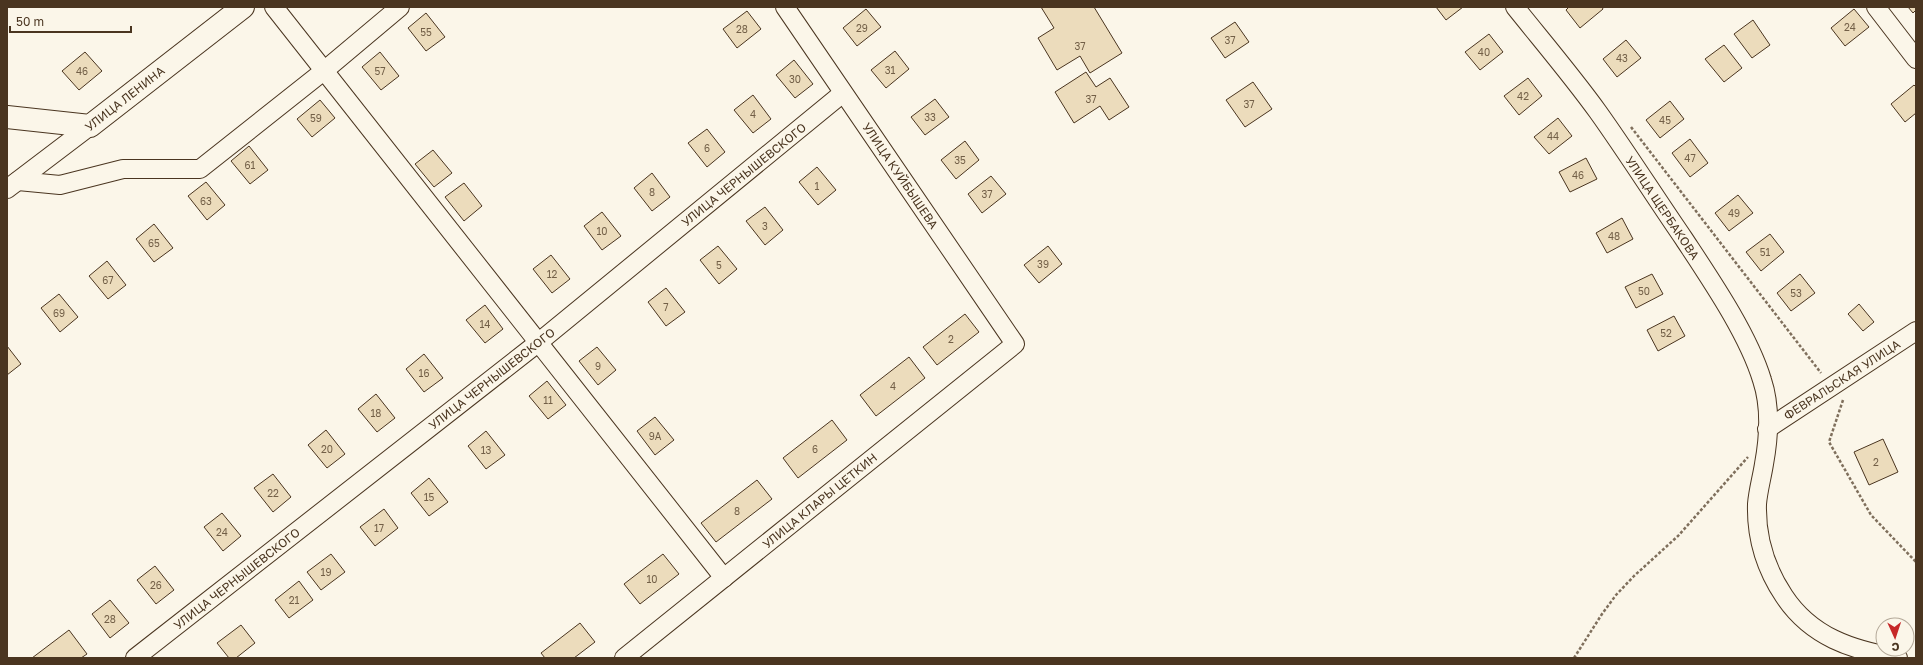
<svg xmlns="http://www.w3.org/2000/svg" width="1923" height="665" viewBox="0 0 1923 665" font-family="'Golos Text',sans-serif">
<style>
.building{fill:#ecdcbc;stroke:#4a3520}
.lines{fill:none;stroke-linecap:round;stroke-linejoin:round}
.minor-casing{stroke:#4a3520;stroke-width:20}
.major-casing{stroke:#4a3520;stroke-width:24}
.path{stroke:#7f6f5c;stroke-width:2.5;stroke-dasharray:3 2;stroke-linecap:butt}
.minor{stroke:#fbf6e9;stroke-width:18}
.major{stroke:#fbf6e9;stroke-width:22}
.labels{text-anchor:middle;stroke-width:3;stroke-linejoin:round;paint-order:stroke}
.number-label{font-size:10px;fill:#725f47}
.street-label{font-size:12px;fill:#4a3520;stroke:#fbf6e9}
</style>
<rect width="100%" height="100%" fill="#fbf6e9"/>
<g class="building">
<polygon points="1041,7 1094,7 1122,53 1090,73 1080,56 1057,70 1038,38 1054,28"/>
<polygon points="1436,7 1463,7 1446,20"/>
<polygon points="1569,7 1602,7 1603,9 1580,28 1566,10"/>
<polygon points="1908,7 1916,7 1916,10 1913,13"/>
<polygon points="866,9 881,27 857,46 843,28"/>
<polygon points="1854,9 1869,27 1845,46 1831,28"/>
<polygon points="747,11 761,29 737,48 723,29"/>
<polygon points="426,13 445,37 426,51 408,28"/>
<polygon points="1753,20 1770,45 1752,58 1734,34"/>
<polygon points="1235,22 1249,42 1225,58 1211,38"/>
<polygon points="1489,34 1503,52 1480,70 1465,52"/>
<polygon points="1626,40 1641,58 1617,77 1603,59"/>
<polygon points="1724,45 1742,68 1724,82 1705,59"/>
<polygon points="895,51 909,69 886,88 871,70"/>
<polygon points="85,52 102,71 79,90 62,71"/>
<polygon points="380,52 399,76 381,90 362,67"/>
<polygon points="794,60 813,84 795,98 776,75"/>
<polygon points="1086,72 1096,87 1110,78 1129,107 1109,120 1100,106 1074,123 1055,92"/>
<polygon points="1528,78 1542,96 1519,115 1504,96"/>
<polygon points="1253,82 1272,109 1245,127 1226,100"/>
<polygon points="1914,85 1916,87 1916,113 1905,122 1891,104"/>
<polygon points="753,95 771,119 753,133 734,110"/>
<polygon points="935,99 949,117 925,135 911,117"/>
<polygon points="320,100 335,118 312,137 297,119"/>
<polygon points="1670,101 1684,119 1660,138 1646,120"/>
<polygon points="1558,118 1572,136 1549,154 1534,137"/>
<polygon points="707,129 725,152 707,167 688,143"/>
<polygon points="1690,139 1708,163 1690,177 1672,153"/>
<polygon points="965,141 979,160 956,179 941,160"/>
<polygon points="249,146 268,170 250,184 231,161"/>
<polygon points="433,150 452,173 434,187 415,164"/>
<polygon points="1586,158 1597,179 1570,192 1559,172"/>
<polygon points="817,167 836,190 818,205 799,182"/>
<polygon points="652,173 670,197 652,211 634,188"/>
<polygon points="991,176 1006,194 982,213 968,194"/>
<polygon points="206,182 225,205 207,220 188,196"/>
<polygon points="464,183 482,206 464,221 445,197"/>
<polygon points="1738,195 1753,213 1729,231 1715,213"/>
<polygon points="765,207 783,230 765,245 746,221"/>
<polygon points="602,212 621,236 602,250 584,226"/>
<polygon points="1622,218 1633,239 1607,253 1596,233"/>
<polygon points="154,224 173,248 154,262 136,239"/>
<polygon points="1770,234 1784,252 1761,271 1746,252"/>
<polygon points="718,246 737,269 719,284 700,260"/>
<polygon points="1048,246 1062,264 1039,283 1024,265"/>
<polygon points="551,255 570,279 552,293 533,269"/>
<polygon points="107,261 126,285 108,299 89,276"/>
<polygon points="1652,274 1663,294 1636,308 1625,287"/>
<polygon points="1800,274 1815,293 1791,311 1777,293"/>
<polygon points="666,288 685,312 666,326 648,302"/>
<polygon points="59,294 78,317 60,332 41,308"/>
<polygon points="1859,304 1874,322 1863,331 1848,314"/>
<polygon points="485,305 503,329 485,343 466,320"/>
<polygon points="965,314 979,332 937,365 923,347"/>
<polygon points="1674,316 1685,336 1658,351 1647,330"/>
<polygon points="7,346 21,364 7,375"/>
<polygon points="597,347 616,370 598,385 579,361"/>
<polygon points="424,354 443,378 424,392 406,369"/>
<polygon points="909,357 925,378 876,416 860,395"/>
<polygon points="547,381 566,405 548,419 529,396"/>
<polygon points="376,394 395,418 377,432 358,409"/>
<polygon points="655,417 674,440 655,455 637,431"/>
<polygon points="832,420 847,440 798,478 783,458"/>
<polygon points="326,430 345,454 327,468 308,445"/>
<polygon points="486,431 505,455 486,469 468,446"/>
<polygon points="1883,439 1898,472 1869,485 1854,452"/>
<polygon points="273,474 291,497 273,512 254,488"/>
<polygon points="429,478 448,502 429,516 411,493"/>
<polygon points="757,480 772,499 716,542 701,523"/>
<polygon points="384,509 398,528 375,546 360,527"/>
<polygon points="222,513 241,536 223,551 204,527"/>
<polygon points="331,554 345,572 321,590 307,572"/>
<polygon points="663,554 679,574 640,604 624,584"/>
<polygon points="155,566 174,590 156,604 137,580"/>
<polygon points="299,581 313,600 289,618 275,600"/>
<polygon points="110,600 129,623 110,638 92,614"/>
<polygon points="580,623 595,642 574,658 545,658 541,653"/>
<polygon points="241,625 255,643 236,658 229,658 217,643"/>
<polygon points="69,630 87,654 81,658 32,658"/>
</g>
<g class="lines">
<defs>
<g id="minor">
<polyline points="274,7 724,578"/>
<path d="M1515,7C1543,42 1572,76 1598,112C1628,154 1655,197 1684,239C1711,280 1748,334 1762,380C1771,407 1769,437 1764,464C1762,477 1758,491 1757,504C1756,537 1766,569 1784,596C1811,637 1852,650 1898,658"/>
<polyline points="1876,7 1916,59"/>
<polyline points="18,181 60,185 123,169 200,169 325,70 400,7"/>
<polyline points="7,189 90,126"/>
<polyline points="1767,429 1916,331"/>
<polyline points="135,658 539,342 843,93"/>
<polyline points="624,658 1015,344 785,7"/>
</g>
<polyline id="major" points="7,117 90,126 243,7"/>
</defs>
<use href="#minor" class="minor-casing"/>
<use href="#major" class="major-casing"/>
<g class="path">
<polyline points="1631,127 1821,373"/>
<polyline points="1843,400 1829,442 1871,515 1916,562"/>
<polyline points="1574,658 1602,614 1616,595 1634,576 1678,536 1748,457"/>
</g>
<use href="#minor" class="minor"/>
<use href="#major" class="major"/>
</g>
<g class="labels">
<g class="number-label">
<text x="1850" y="31">24</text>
<text x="862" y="32">29</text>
<text x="742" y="33">28</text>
<text x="426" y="36">55</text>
<text x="1230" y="44">37</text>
<text x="1080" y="50">37</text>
<text x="1484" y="56">40</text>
<text x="1622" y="62">43</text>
<text x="890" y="74">31</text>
<text x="82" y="75">46</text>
<text x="380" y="75">57</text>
<text x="795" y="83">30</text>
<text x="1523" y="100">42</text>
<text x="1091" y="103">37</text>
<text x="1249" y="108">37</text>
<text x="753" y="118">4</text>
<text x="930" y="121">33</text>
<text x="316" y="122">59</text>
<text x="1665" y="124">45</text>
<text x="1553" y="140">44</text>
<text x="707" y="152">6</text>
<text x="1690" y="162">47</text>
<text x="960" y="164">35</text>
<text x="250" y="169">61</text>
<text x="1578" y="179">46</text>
<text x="817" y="190">1</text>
<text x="652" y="196">8</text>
<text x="987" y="198">37</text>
<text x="206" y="205">63</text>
<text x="1734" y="217">49</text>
<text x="765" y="230">3</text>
<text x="602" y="235">10</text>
<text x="1614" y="240">48</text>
<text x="154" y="247">65</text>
<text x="1765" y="256">51</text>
<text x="1043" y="268">39</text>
<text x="719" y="269">5</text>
<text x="552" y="278">12</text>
<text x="108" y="284">67</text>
<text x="1644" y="295">50</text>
<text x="1796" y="297">53</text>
<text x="666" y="311">7</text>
<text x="59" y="317">69</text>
<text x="485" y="328">14</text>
<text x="1666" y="337">52</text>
<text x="951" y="343">2</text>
<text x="598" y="370">9</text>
<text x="424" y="377">16</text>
<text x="893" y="390">4</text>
<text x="548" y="404">11</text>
<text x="376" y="417">18</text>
<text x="655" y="440">9А</text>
<text x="327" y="453">20</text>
<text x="815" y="453">6</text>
<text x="486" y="454">13</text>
<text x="1876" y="466">2</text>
<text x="273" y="497">22</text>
<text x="429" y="501">15</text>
<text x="737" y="515">8</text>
<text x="379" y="532">17</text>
<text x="222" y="536">24</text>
<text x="326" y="576">19</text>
<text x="652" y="583">10</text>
<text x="156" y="589">26</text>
<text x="294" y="604">21</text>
<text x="110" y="623">28</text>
</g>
<g class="street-label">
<text transform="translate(125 99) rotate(-38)" y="4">УЛИЦА ЛЕНИНА</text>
<text transform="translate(744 175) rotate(-39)" y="4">УЛИЦА ЧЕРНЫШЕВСКОГО</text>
<text transform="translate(900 176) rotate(56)" y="4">УЛИЦА КУЙБЫШЕВА</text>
<text transform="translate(1662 208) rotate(56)" y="4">УЛИЦА ЩЕРБАКОВА</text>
<text transform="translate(492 379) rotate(-38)" y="4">УЛИЦА ЧЕРНЫШЕВСКОГО</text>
<text transform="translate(1842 380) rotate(-33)" y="4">ФЕВРАЛЬСКАЯ УЛИЦА</text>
<text transform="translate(820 501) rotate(-39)" y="4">УЛИЦА КЛАРЫ ЦЕТКИН</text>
<text transform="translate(237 579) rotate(-38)" y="4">УЛИЦА ЧЕРНЫШЕВСКОГО</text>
</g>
</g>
<rect width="1923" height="665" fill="none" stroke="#4a3520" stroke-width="16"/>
<g transform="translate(1895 637) rotate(177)"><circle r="19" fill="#fbf6e9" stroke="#b4a999"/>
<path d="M0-3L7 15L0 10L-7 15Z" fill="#c62828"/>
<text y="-6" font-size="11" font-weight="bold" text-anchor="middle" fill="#4a3520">С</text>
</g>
<path d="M10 26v6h121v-6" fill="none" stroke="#4a3520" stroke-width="2"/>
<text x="16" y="26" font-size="12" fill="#4a3520" stroke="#fbf6e9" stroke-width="3" paint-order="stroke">50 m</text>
</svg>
